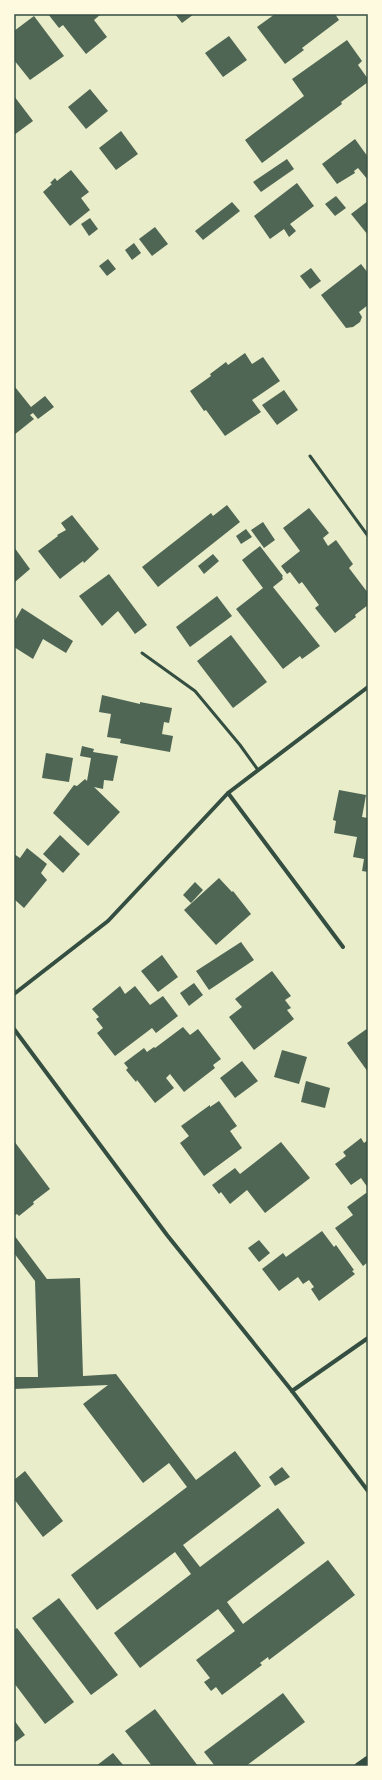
<svg xmlns="http://www.w3.org/2000/svg" width="382" height="1780" viewBox="0 0 382 1780" font-family="Commissioner,sans-serif">
<style>
.building{fill:#4f6655}
.lines{fill:none;stroke-linecap:round;stroke-linejoin:round}
.service{stroke:#344e41;stroke-width:3}
.minor{stroke:#344e41;stroke-width:4}
.tertiary{stroke:#344e41;stroke-width:7}
.neatline{fill:none;stroke:#344e41;stroke-width:1.5}
</style>
<rect width="100%" height="100%" fill="#e9edc9"/>
<g class="building">
<polygon points="48,14 101,14 94,20 107,37 86,54 63,25 59,28"/>
<polygon points="175,14 194,14 182,23"/>
<polygon points="275,14 335,14 339,20 302,48 304,50 285,64 257,27"/>
<polygon points="34,16 64,56 30,80 14,60 14,31"/>
<polygon points="229,36 247,60 223,77 205,53"/>
<polygon points="347,40 362,61 358,65 368,79 368,82 341,102 342,104 262,163 245,140 304,96 292,79"/>
<polygon points="90,89 108,111 86,129 68,107"/>
<polygon points="14,96 33,121 14,135"/>
<polygon points="121,131 138,154 116,170 99,148"/>
<polygon points="355,139 368,157 368,180 358,168 354,171 355,173 337,184 322,164"/>
<polygon points="287,159 294,169 261,192 253,182"/>
<polygon points="71,170 89,192 81,198 90,210 70,226 43,192 52,184 50,183 55,178 57,181"/>
<polygon points="297,183 314,206 290,224 296,231 289,237 284,229 270,239 254,216"/>
<polygon points="336,196 346,208 335,216 325,204"/>
<polygon points="368,201 368,235 351,214"/>
<polygon points="232,202 240,211 203,240 195,231"/>
<polygon points="90,218 98,229 89,236 81,224"/>
<polygon points="155,227 168,244 152,256 139,239"/>
<polygon points="134,243 141,253 132,260 125,250"/>
<polygon points="108,259 116,269 107,276 99,266"/>
<polygon points="361,264 368,273 368,305 359,312 362,317 360,322 353,327 346,328 321,295"/>
<polygon points="311,268 321,281 310,289 300,276"/>
<polygon points="245,353 252,364 263,357 280,381 252,400 261,412 225,436 206,410 204,411 190,391 211,376 210,374 226,362 228,365"/>
<polygon points="15,387 31,407 45,396 54,407 38,419 33,413 30,415 34,419 14,435"/>
<polygon points="284,390 298,410 277,425 262,405"/>
<polygon points="227,505 240,522 158,587 142,567 211,513 213,516"/>
<polygon points="309,508 329,533 323,538 328,546 336,540 353,564 349,568 368,593 368,605 355,615 356,617 335,633 315,608 319,605 302,582 299,584 290,572 287,574 281,566 300,551 283,528"/>
<polygon points="72,515 99,549 84,563 83,561 60,579 38,551 58,536 57,535 66,530 61,523"/>
<polygon points="263,522 275,540 264,548 251,530"/>
<polygon points="246,529 252,537 241,544 236,536"/>
<polygon points="260,546 283,576 282,577 283,579 273,587 320,646 302,659 300,656 283,669 236,609 263,588 242,560"/>
<polygon points="14,547 30,569 15,582 14,580"/>
<polygon points="213,554 219,561 204,574 198,566"/>
<polygon points="109,574 147,625 135,634 118,611 102,626 79,596"/>
<polygon points="217,596 232,616 190,647 176,627"/>
<polygon points="22,608 73,641 66,653 43,639 33,659 14,647 14,622"/>
<polygon points="231,635 267,682 233,708 197,661"/>
<polygon points="102,695 140,704 140,702 172,708 169,723 164,722 162,734 173,736 170,752 120,743 121,739 107,737 111,714 99,712"/>
<polygon points="82,746 94,749 93,752 118,756 113,781 104,780 103,789 94,787 120,812 88,846 53,813 74,785 77,786 85,779 87,781 91,758 80,756"/>
<polygon points="46,753 73,758 69,782 42,778"/>
<polygon points="339,790 366,795 362,817 368,818 368,872 362,871 364,859 353,857 357,837 334,833 336,821 333,820"/>
<polygon points="60,835 80,854 63,873 43,854"/>
<polygon points="27,848 47,864 41,873 47,880 24,908 14,899 14,854 20,858"/>
<polygon points="219,878 232,892 233,891 251,914 216,945 184,910"/>
<polygon points="195,882 203,890 191,903 183,895"/>
<polygon points="241,942 254,960 209,990 196,971"/>
<polygon points="162,955 178,977 158,992 141,971"/>
<polygon points="272,971 291,996 285,1000 291,1008 287,1010 294,1019 254,1050 229,1017 242,1007 235,999"/>
<polygon points="194,983 203,995 189,1006 180,993"/>
<polygon points="120,986 125,994 135,986 150,1005 163,996 178,1016 156,1033 152,1028 115,1056 97,1033 103,1028 96,1019 99,1017 92,1009"/>
<polygon points="183,1027 190,1035 198,1029 221,1059 213,1065 215,1068 184,1092 170,1074 166,1078 174,1088 155,1103 137,1080 136,1082 126,1070 128,1068 124,1063 144,1048 147,1052 154,1047 155,1048"/>
<polygon points="368,1028 368,1072 347,1043"/>
<polygon points="282,1050 307,1057 299,1084 274,1077"/>
<polygon points="242,1061 258,1081 235,1098 220,1078"/>
<polygon points="306,1081 330,1088 325,1108 301,1102"/>
<polygon points="219,1101 237,1126 230,1131 242,1148 204,1176 180,1143 189,1136 181,1126 210,1105 210,1107"/>
<polygon points="361,1138 364,1143 368,1140 368,1188 361,1178 351,1185 335,1164 346,1156 343,1152"/>
<polygon points="14,1141 50,1189 33,1202 34,1204 19,1216 17,1214 14,1216"/>
<polygon points="281,1142 310,1178 265,1213 247,1190 230,1204 221,1192 219,1194 212,1185 235,1168 240,1174"/>
<polygon points="366,1193 368,1195 368,1262 363,1266 335,1228 353,1215 347,1207"/>
<polygon points="322,1231 334,1247 336,1245 354,1270 352,1271 355,1274 319,1301 311,1289 314,1287 309,1280 303,1284 298,1277 279,1291 262,1269 283,1253 286,1257"/>
<polygon points="14,1235 47,1279 80,1278 83,1376 116,1374 196,1480 235,1451 261,1486 183,1545 200,1567 278,1508 305,1543 227,1602 243,1624 328,1560 355,1595 269,1660 268,1657 260,1663 262,1665 222,1695 216,1687 211,1691 204,1682 210,1678 196,1660 235,1631 218,1609 140,1668 114,1633 191,1574 175,1552 97,1610 71,1575 187,1487 169,1463 143,1483 83,1404 108,1385 14,1389 14,1377 38,1377 35,1281 14,1253"/>
<polygon points="259,1240 270,1253 259,1262 248,1248"/>
<polygon points="282,1467 290,1477 275,1486 269,1477"/>
<polygon points="25,1471 63,1521 43,1537 14,1499 14,1480"/>
<polygon points="59,1598 118,1675 91,1695 32,1618"/>
<polygon points="17,1628 74,1702 45,1724 14,1683 14,1630"/>
<polygon points="283,1693 305,1722 246,1766 215,1766 204,1752"/>
<polygon points="155,1709 198,1766 152,1766 125,1731"/>
<polygon points="14,1720 25,1735 14,1743"/>
<polygon points="113,1753 124,1766 96,1766"/>
</g>
<g class="lines">
<g class="service">
<polyline points="310,456 368,536"/>
<polyline points="142,653 195,691 240,745 258,770"/>
</g>
<g class="minor">
<polyline points="228,793 343,947"/>
<polyline points="14,994 108,921 228,793 368,687"/>
<polyline points="14,1029 167,1235 292,1391 368,1491"/>
<polyline points="292,1391 368,1338"/>
</g>
<polyline class="tertiary" points="358,1766 368,1759"/>
</g>
<rect width="382" height="1780" fill="none" stroke="#fefae0" stroke-width="30"/>
<rect x="15" y="15" width="352" height="1750" class="neatline"/>
</svg>
